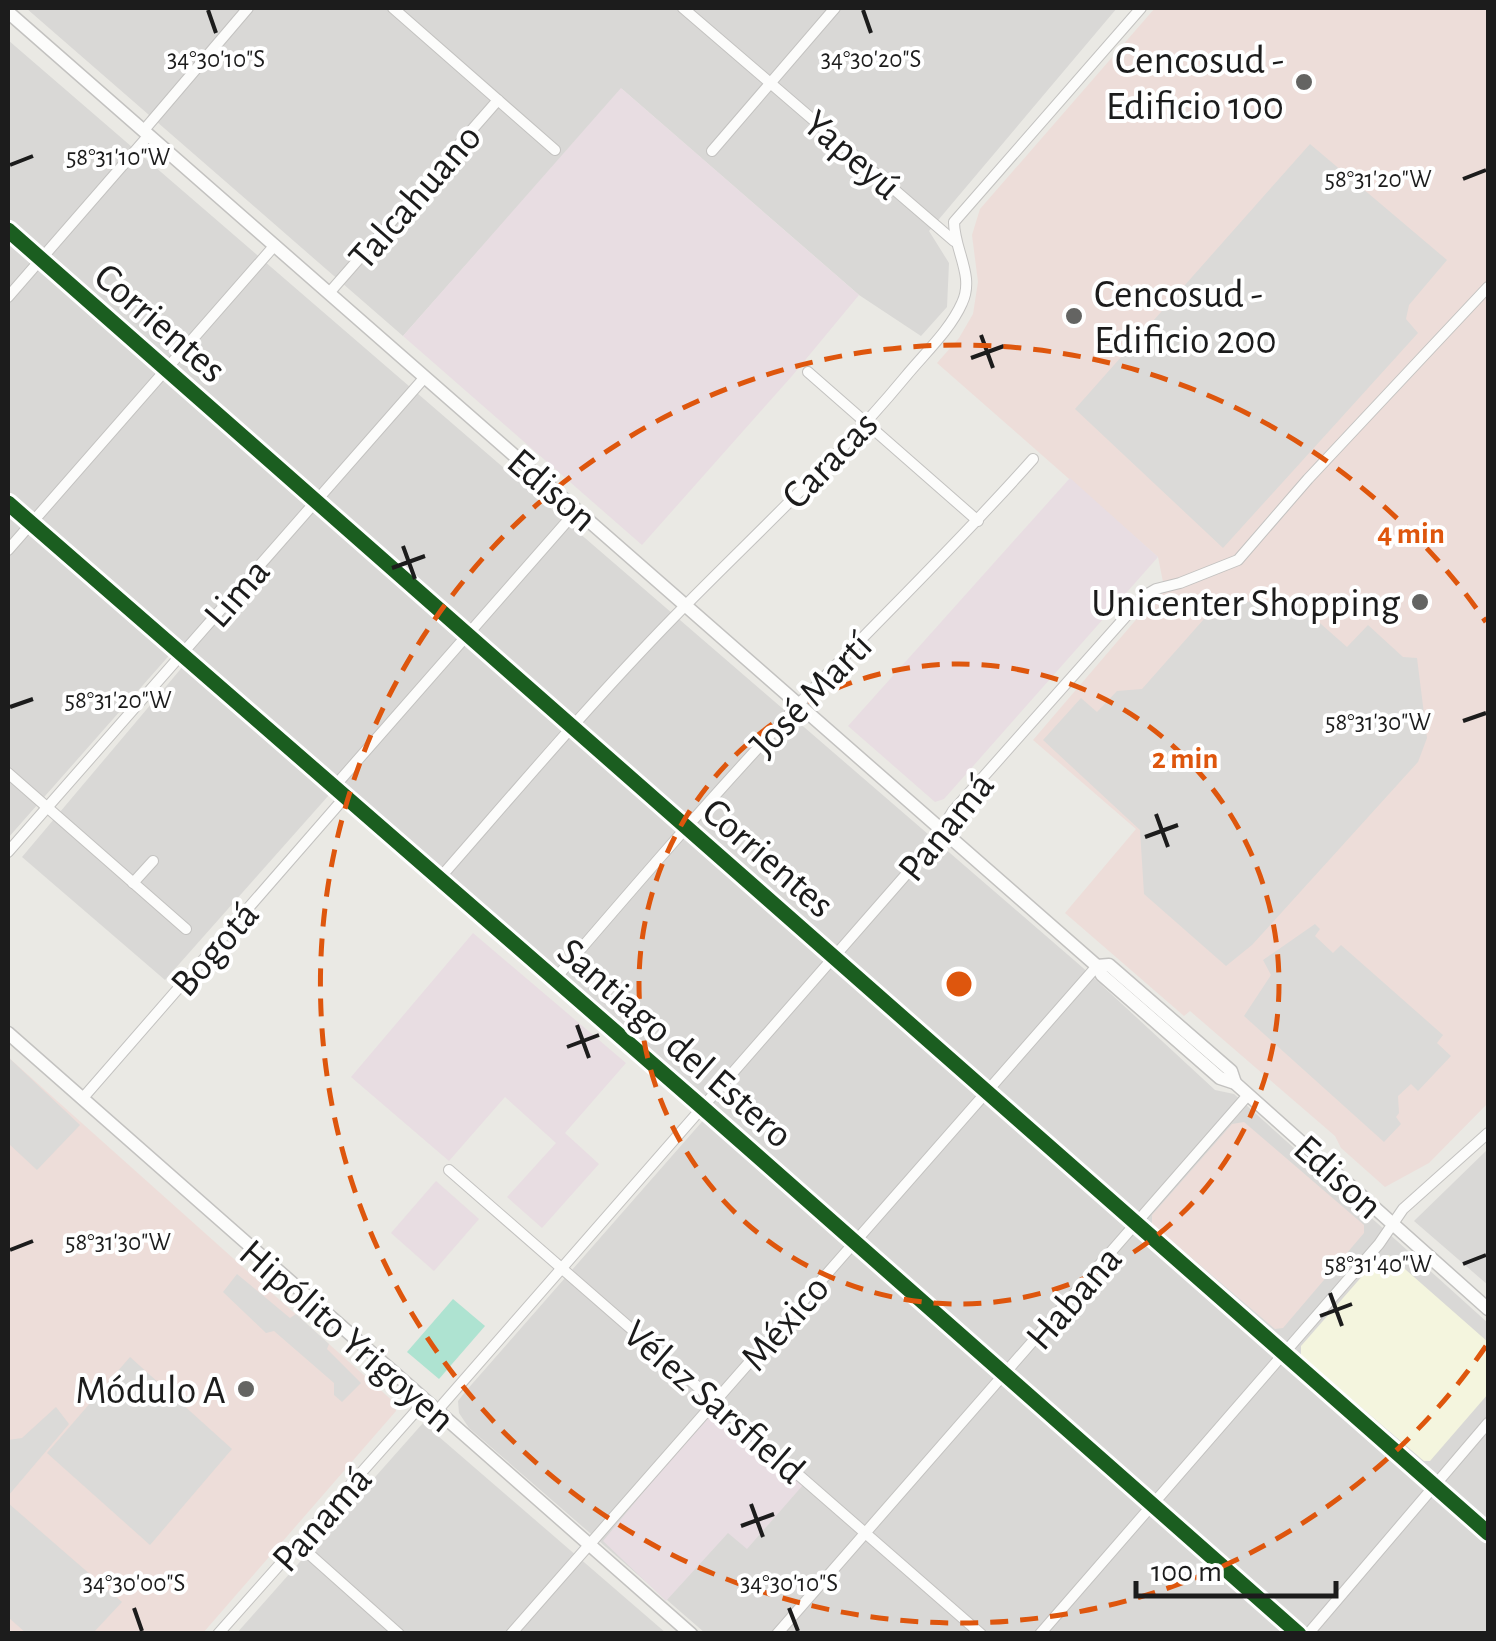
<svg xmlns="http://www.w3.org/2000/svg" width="1496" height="1641" viewBox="0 0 1496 1641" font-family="'Alegreya Sans',sans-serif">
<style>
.residential{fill:#d9d8d6}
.commercial{fill:#edddd9}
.industrial{fill:#e8dde2}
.education{fill:#f4f5de}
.pitch{fill:#aee3d1}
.parking{fill:#dbdad8}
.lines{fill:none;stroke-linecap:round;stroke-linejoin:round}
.minor-casing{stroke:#c3c2c0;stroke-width:12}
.tertiary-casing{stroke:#c3c2c0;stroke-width:15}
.minor{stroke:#fcfcfb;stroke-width:10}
.tertiary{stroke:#fcfcfb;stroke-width:12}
.cycleway-casing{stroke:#fff;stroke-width:21}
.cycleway{stroke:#1b5e20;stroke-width:15}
.ticks{fill:none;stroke:#1c1c1c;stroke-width:4}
.ring{fill:none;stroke:#de560d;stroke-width:5;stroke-dasharray:18 12}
.poi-dot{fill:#646462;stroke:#fff;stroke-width:4}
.labels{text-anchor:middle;stroke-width:8;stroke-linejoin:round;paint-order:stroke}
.poi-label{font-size:40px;fill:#1c1c1c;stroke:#fff;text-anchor:end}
.street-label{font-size:40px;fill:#1c1c1c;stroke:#fff}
.ticks-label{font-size:25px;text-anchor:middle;fill:#1c1c1c;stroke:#fff;stroke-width:8;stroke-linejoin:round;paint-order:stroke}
.centre{fill:#de560d;stroke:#fff;stroke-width:5}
.ring-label{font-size:30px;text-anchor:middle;font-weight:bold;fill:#de560d;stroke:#fff;stroke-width:8;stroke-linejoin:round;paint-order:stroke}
</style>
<rect width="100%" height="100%" fill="#eae9e4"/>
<g class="residential">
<polygon points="26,8 1117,8 929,231 949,263 947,307 921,336 859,295 622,89 403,336"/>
<polygon points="8,40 1082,967 1215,1090 1234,1094 1488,1323 1488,1633 705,1633 469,1428 459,1413 458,1401 465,1392 714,1108 181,642 8,838"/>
<polygon points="184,665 329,795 165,980 22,857"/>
<polygon points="1488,1149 1488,1285 1414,1221"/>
<polygon points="423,1423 666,1633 236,1634"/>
</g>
<g class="commercial">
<polygon points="1155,8 1488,8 1488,1103 1429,1163 1385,1187 1341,1148 1335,1136 1190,1011 1184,1016 1065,913 1136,829 1033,740 1164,587 1158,557 937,363 959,338 973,314 978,282 972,235 980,209"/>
<polygon points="8,1057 395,1403 396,1411 203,1633 14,1634 8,1628"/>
<polygon points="1244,1122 1364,1225 1364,1233 1283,1328 1275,1329 1152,1224 1152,1215 1232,1124"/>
</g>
<g class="industrial">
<polygon points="621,88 859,295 792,376 642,545 403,336"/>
<polygon points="1070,478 1158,557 944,799 935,802 848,726"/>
<polygon points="473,933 626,1063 565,1133 599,1164 542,1228 507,1197 556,1143 505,1097 449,1161 351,1077"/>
<polygon points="436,1181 479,1219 434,1271 391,1233"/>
<polygon points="714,1411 803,1485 747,1549 728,1533 666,1601 603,1541 707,1415"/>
</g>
<polygon class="education" points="1389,1255 1488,1342 1488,1394 1430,1461 1424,1461 1301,1356 1301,1346 1378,1258"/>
<polygon class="pitch" points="453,1299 485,1326 439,1379 407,1352"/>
<g class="parking">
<polygon points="1310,144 1447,260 1409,305 1406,319 1418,333 1223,548 1075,409"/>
<polygon points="1295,601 1347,647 1368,625 1403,657 1417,658 1427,738 1418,762 1252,945 1226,966 1144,894 1140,830 1043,740 1081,698 1097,712 1117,691 1142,689 1219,602"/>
<polygon points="1315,924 1320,929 1315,936 1333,953 1341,945 1443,1035 1437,1043 1451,1056 1418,1091 1411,1084 1398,1096 1399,1113 1396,1117 1401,1124 1384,1142 1244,1016 1271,975 1263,960"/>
<polygon points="8,1057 80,1125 37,1170 8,1143"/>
<polygon points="237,1274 290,1318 296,1314 329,1344 327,1349 361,1383 342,1402 334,1395 334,1383 274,1331 266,1333 223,1292"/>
<polygon points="130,1357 232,1449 150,1545 47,1453"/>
<polygon points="56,1407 69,1424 8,1496 8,1440 22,1438"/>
<polygon points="8,1503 122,1602 93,1633 26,1633 8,1617"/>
</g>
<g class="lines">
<defs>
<g id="minor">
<polyline points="393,8 555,150"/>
<polyline points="683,8 954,241"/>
<polyline points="144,130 248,8"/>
<polyline points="712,151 835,8"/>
<polyline points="8,230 1488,1533"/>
<polyline points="329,293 498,100"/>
<polyline points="8,297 149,135"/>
<polyline points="808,372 978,521"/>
<polyline points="8,503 703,1108 1299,1634"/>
<polyline points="8,550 275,245"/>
<polyline points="8,773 186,929"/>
<polyline points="334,787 577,510"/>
<polyline points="8,852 425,377"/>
<path d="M439,879C516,791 592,701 674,617C752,537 835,462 906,376C925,353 950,330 962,303C975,276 954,250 954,222L1141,8"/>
<polyline points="133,883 153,861"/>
<path d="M555,979C634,887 713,795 797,706C875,623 957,545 1033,459"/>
<polyline points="82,1099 345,797"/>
<polyline points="449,1170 981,1634"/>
<polyline points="436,1412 931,846 953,811 1144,596 1156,589 1180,583 1238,560 1308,479 1488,287"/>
<polyline points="298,1544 399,1634"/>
<polyline points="218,1634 424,1402"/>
<polyline points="511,1634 1097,966"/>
<polyline points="777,1634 1248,1095"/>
<polyline points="1040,1634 1379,1244 1403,1209 1488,1133"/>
<polyline points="1308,1634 1488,1423"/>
</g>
<g id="tertiary">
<polyline points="8,12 1097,966 1102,975 1220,1078 1235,1083 1488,1309"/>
<polyline points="1097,966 1109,965 1231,1071 1235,1083"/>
<polyline points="8,1033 691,1634"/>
</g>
</defs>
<use href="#minor" class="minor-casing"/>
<use href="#tertiary" class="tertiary-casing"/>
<use href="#minor" class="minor"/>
<use href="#tertiary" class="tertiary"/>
<defs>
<g id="cycleway">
<polyline points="8,230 1488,1533"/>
<polyline points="8,503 703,1108 1299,1634"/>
</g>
</defs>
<use href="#cycleway" class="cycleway-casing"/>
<use href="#cycleway" class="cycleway"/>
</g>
<path class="ticks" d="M208,10L216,33M863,10L871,33M10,165L33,156M1463,179L1486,170M981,335L993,368M971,358L1004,346M403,546L415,579M392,568L425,556M10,707L33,699M1463,721L1486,713M1156,814L1168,847M1145,837L1178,825M577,1025L589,1058M567,1047L599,1035M10,1250L33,1241M1463,1264L1486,1255M1330,1293L1342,1326M1320,1316L1352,1304M751,1504L763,1537M741,1526L774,1514M134,1608L142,1631M789,1608L798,1631"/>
<g class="ring">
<circle cx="959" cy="984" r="320"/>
<path d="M1486 1346A639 639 0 1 1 1486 622"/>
</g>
<g class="poi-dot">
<circle cx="1304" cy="82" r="10"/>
<circle cx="1074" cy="316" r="10"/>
<circle cx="1420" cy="602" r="10"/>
<circle cx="246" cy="1389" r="10"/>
</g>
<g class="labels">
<g class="poi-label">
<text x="1284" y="73">Cencosud -<tspan x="1284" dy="46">Edificio 100</tspan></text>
<text x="1094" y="307" text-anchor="start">Cencosud -<tspan x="1094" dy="46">Edificio 200</tspan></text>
<text x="1400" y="616">Unicenter Shopping</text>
<text x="226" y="1403">Módulo A</text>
</g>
<g class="street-label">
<text transform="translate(853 154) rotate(41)" y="14">Yapeyú</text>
<text transform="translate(414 196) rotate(-49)" y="14">Talcahuano</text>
<text transform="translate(161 322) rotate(41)" y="14">Corrientes</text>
<text transform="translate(829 459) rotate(-46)" y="14">Caracas</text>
<text transform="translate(553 489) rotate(41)" y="14">Edison</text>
<text transform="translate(236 592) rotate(-49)" y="14">Lima</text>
<text transform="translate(810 694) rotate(-46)" y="14">José Martí</text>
<text transform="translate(945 826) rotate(-51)" y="14">Panamá</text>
<text transform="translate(769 857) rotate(41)" y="14">Corrientes</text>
<text transform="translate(214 948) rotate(-49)" y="14">Bogotá</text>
<text transform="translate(676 1042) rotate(41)" y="14">Santiago del Estero</text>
<text transform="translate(1339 1176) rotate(42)" y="14">Edison</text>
<text transform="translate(1073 1297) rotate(-49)" y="14">Habana</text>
<text transform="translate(784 1322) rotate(-49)" y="14">México</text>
<text transform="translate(348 1335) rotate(41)" y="14">Hipólito Yrigoyen</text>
<text transform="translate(715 1401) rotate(41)" y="14">Vélez Sarsfield</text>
<text transform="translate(321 1518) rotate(-48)" y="14">Panamá</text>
</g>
</g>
<g class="ticks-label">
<text x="216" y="67">34°30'10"S</text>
<text x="871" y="67">34°30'20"S</text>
<text x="118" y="165">58°31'10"W</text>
<text x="1378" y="187">58°31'20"W</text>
<text x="118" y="708">58°31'20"W</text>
<text x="1378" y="730">58°31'30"W</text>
<text x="118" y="1250">58°31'30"W</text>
<text x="1378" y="1272">58°31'40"W</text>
<text x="134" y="1591">34°30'00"S</text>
<text x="789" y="1591">34°30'10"S</text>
</g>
<circle cx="959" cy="984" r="15" class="centre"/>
<g class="ring-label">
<text x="1411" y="543">4 min</text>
<text x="1185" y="768">2 min</text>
</g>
<rect width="1496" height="1641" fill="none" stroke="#1c1c1c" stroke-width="20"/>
<path d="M1136 1581v15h200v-15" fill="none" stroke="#1c1c1c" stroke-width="5"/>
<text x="1151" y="1581" font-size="30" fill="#1c1c1c" stroke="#ffffff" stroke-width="8" paint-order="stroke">100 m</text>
</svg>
